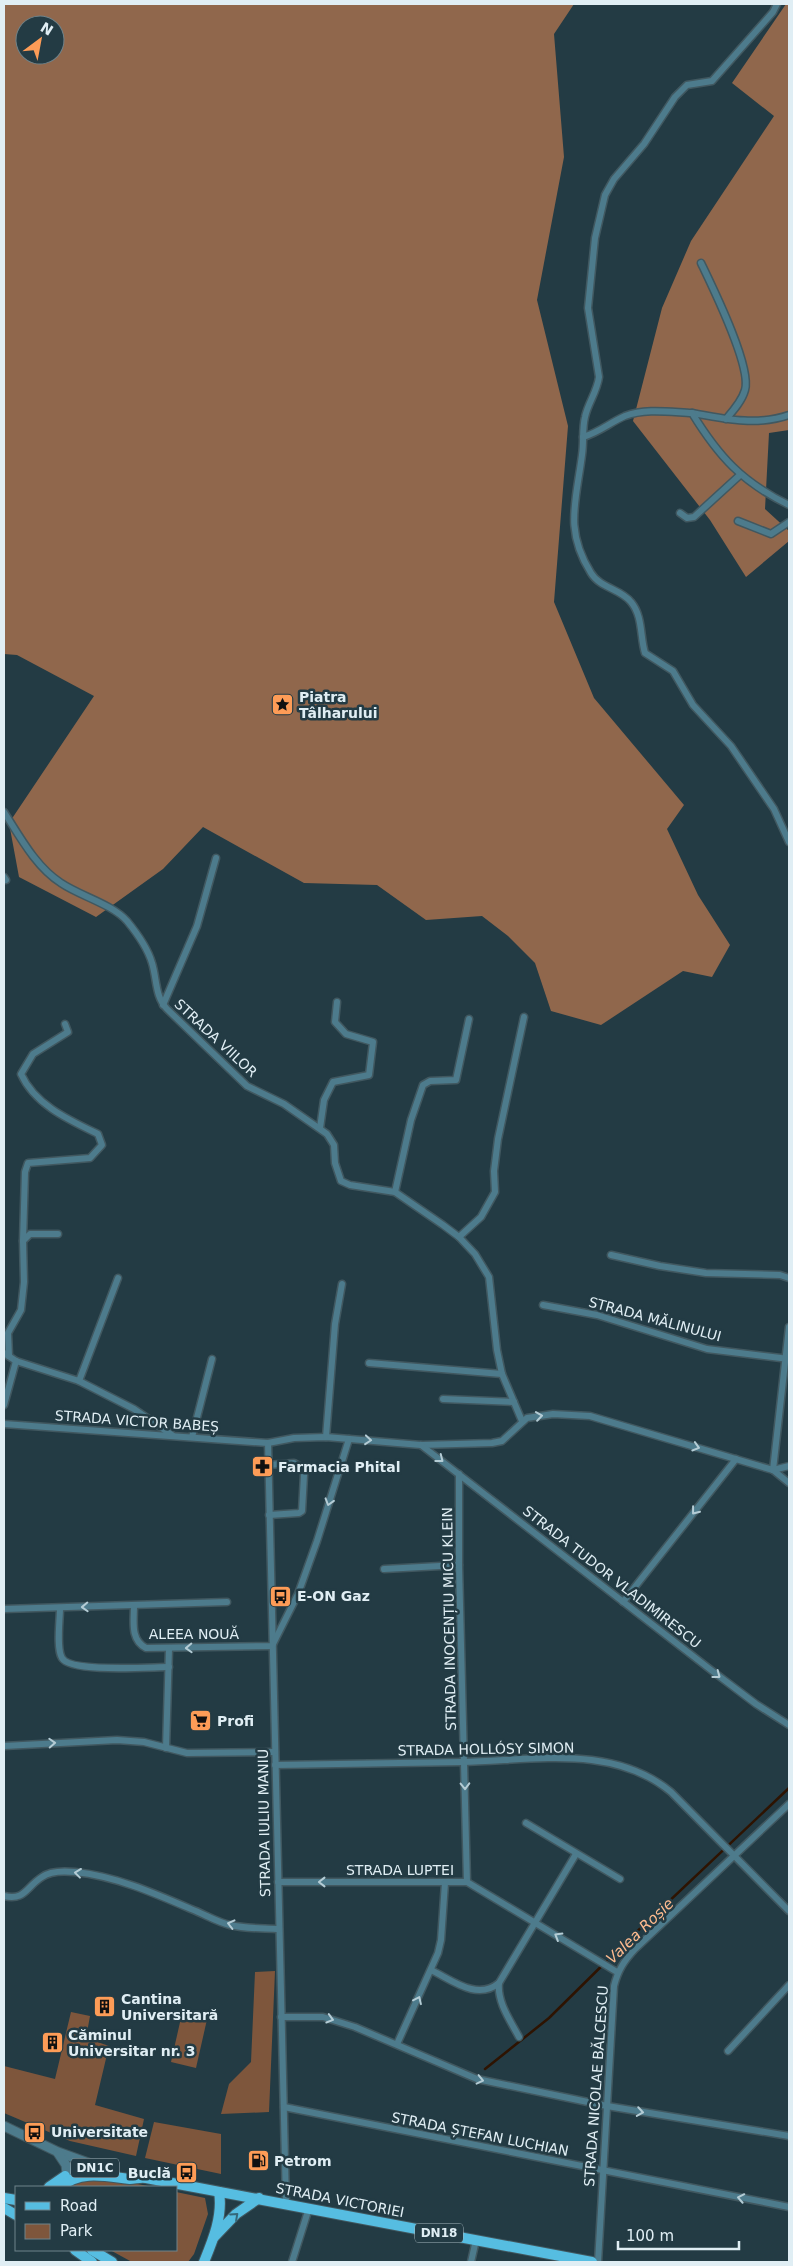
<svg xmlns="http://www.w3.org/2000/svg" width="793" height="2266" viewBox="0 0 793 2266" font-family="'DejaVu Sans',sans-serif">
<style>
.green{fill:#7e563c}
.forest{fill:#90674c;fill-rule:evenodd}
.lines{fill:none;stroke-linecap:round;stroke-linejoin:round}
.stream{stroke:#2e1301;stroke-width:2.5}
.minor-casing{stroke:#415860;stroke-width:9}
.tertiary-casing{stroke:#415860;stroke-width:11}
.primary-casing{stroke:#415860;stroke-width:12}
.minor{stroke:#4d7b8c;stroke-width:6}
.tertiary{stroke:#4d7b8c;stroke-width:9}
.primary{stroke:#56bde1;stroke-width:10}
.oneway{stroke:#b4ccd5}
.oneway2{stroke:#35687b}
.labels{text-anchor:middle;stroke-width:5;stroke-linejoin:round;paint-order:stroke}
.shield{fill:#233b44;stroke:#a7b8bf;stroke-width:1}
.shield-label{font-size:12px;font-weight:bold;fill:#e0eef4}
.poi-label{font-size:14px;font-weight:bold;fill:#e0eef4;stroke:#233b44;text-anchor:start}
.street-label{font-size:14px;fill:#e0eef4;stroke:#233b44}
.water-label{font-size:15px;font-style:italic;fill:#febb8f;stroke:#233b44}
</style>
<rect width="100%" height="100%" fill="#233b44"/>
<g class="green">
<polygon points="275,1971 269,2112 221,2114 229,2084 251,2062 255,1972"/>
<polygon points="183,2009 208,2015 196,2068 171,2062"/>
<polygon points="71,2012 90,2016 86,2038 109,2046 95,2105 144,2119 136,2156 70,2141 4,2113 4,2066 55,2079"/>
<polygon points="154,2122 221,2134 221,2174 145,2158"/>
<polygon points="106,2178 153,2187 69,2187 75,2183"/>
<polygon points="176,2192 205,2198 208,2214 194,2254 188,2262 132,2262 110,2250 176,2250"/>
</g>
<g class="forest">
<path d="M4,4H574L554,34L564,157L537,300L568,426L554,602L594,698L684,805L667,829L698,895L730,945L712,977L683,971L601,1025L551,1011L535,963L508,936L482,916L426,920L377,885L304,883L203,827L163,869L96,917L19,877L9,823L94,696L17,655L4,654ZM25,25H55V55H25Z"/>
<polygon points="786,4 789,4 789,430 769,433 765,509 789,531 789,541 746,577 710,520 633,421 662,308 691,241 774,116 732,83"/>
</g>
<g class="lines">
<polyline class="stream" points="485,2069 549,2018 628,1940 789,1788"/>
<defs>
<g id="minor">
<path d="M777,4L773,12L712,81L687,85L675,97L644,144L614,179L605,195L595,238L588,308L599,377C597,392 588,403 585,417C582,429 584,442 582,455C576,502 564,530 591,573C600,588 621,589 631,602C643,616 640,637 645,653L673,671L693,705L731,746L774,809L789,842"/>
<path d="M701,263C712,286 752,367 745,390C742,401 733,411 726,419"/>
<path d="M692,413C725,419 757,426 789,415"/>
<path d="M583,437C600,432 609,423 625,416C645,408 670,412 692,413C719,457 742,482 789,505"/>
<polyline points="680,513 687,518 694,517 740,475"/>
<polyline points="738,521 771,534 789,522"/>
<path d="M4,812C20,837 36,867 61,883C80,896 112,904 127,921C136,932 148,949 152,963C157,979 155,997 167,1009L247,1086L284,1104L327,1134L334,1145L335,1163L341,1181L350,1185L395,1192L443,1225L459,1237L475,1254L489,1277L497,1350L502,1374L522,1421"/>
<polyline points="4,877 6,880"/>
<polyline points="163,1005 197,926 216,858"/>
<polyline points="320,1128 324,1100 333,1082 369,1075 373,1042 346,1034 335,1022 337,1002"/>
<polyline points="395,1192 411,1120 423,1085 430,1081 456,1080 469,1019"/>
<polyline points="459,1237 481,1217 495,1192 494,1171 498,1139 524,1017"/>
<path d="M23,1241L25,1172L28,1163L90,1158L102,1145L98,1134C69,1120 35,1105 21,1074L33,1054L68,1032L65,1024"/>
<polyline points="611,1255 660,1266 706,1273 780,1275 789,1278"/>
<polyline points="543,1305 597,1315 707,1349 789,1359"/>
<polyline points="4,1353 16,1361 79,1381 134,1409 172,1435"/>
<polyline points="9,1356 8,1333 21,1310 24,1282 23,1241 30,1234 58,1234"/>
<polyline points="369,1363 502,1374"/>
<polyline points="79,1381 118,1278"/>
<polyline points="443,1399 514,1402"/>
<polyline points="4,1405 16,1361"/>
<polyline points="4,1424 268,1443 294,1438 326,1437 421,1445 492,1443 502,1441 527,1418 553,1414 590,1416 773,1470 789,1483"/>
<polyline points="192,1437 212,1359"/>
<polyline points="326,1437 335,1324 342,1284"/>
<polyline points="268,1443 286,2203"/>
<polyline points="421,1445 711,1670 756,1704 789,1725"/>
<polyline points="268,1465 294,1463 301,1467 304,1475 302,1511 299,1513 269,1515"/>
<polyline points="773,1470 789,1327"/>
<polyline points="773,1470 789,1466"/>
<polyline points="459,1474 459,1565 467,1882"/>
<polyline points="384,1569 459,1565"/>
<polyline points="623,1602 736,1459"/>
<path d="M134,1606C134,1621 130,1640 146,1648L272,1646L298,1594L317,1541L349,1439"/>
<path d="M60,1608C60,1620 56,1648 62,1658C70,1673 150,1667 169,1667"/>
<polyline points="4,1609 227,1602"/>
<polyline points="4,1746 117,1740 144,1742 187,1753 275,1752"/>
<polyline points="166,1748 169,1649"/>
<path d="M275,1765C337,1764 400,1763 462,1762C531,1761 612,1743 671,1792L789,1911"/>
<polyline points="526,1823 620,1879"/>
<polyline points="278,1882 467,1882 617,1972"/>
<path d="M4,1896C25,1901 26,1887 42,1877C50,1871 65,1871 75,1872C115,1876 154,1893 191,1909C204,1914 217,1922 230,1925C246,1929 263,1928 279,1929"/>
<path d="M431,1970C452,1980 477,2001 499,1983"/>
<polyline points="281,2017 323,2017 355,2027 477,2079 607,2106 789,2136"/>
<path d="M519,2037C510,2020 497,2002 499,1983L576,1854"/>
<polyline points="397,2044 438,1953 441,1940 445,1883"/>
<polyline points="728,2051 789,1985"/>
<polyline points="284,2107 789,2207"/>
<polyline points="292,2262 309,2208"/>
<polyline points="471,2262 476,2240"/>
<path d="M598,2262L614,1986C618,1970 624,1961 635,1949L789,1804"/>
</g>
<g id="tertiary">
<polyline points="4,2126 58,2152 102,2168"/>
<polyline points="58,2153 66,2165 67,2175"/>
</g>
<g id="primary">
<polyline points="49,2187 65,2176"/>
<path d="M60,2187C81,2170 104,2176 130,2179C135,2179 140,2177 146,2178L592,2262"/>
<polyline points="4,2198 16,2200"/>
<polyline points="4,2208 16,2215"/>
<polyline points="214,2237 236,2214 259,2198"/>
<polyline points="75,2250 92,2262"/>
<polyline points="92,2250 112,2262"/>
<path d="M204,2262C213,2240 223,2216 219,2192"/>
</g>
</defs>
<use href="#minor" class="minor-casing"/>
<use href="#tertiary" class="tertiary-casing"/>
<use href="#primary" class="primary-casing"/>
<use href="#minor" class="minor"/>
<use href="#tertiary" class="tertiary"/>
<use href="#primary" class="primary"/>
</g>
<defs><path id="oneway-chevron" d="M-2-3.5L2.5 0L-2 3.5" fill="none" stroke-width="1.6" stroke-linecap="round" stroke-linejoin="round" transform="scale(1.25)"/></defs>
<g class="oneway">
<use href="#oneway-chevron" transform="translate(539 1416) rotate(-8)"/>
<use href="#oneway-chevron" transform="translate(368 1440) rotate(5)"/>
<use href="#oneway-chevron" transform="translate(696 1447) rotate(17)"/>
<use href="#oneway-chevron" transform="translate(440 1459) rotate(38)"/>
<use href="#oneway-chevron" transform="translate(329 1502) rotate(107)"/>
<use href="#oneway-chevron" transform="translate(695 1511) rotate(128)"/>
<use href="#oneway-chevron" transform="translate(85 1607) rotate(178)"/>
<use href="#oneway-chevron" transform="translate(189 1648) rotate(178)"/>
<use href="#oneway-chevron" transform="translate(717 1675) rotate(37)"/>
<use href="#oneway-chevron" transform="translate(52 1743) rotate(-3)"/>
<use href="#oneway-chevron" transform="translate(465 1786) rotate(89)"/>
<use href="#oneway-chevron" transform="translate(78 1873) rotate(-173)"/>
<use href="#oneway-chevron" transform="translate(322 1882) rotate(-180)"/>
<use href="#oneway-chevron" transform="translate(231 1924) rotate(-166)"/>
<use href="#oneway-chevron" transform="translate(558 1936) rotate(-149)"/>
<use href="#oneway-chevron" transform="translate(418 2000) rotate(-65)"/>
<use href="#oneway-chevron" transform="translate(330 2019) rotate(16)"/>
<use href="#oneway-chevron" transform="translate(480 2080) rotate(13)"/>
<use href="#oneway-chevron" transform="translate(640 2112) rotate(9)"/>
<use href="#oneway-chevron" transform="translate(741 2198) rotate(-169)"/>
</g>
<use class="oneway2" href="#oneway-chevron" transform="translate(235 2216) rotate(-42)"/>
<defs>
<symbol id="sight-square" viewBox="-11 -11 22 22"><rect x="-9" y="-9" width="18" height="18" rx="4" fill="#fd9c57" stroke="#233b44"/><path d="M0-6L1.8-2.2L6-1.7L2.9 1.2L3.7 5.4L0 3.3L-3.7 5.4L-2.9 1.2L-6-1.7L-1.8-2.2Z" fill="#111"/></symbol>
<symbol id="pharmacy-square" viewBox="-11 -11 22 22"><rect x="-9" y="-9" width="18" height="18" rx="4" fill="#fd9c57" stroke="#233b44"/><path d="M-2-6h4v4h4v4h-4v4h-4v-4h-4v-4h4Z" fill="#111"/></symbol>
<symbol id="bus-square" viewBox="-11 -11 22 22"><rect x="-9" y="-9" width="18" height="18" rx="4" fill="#fd9c57" stroke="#233b44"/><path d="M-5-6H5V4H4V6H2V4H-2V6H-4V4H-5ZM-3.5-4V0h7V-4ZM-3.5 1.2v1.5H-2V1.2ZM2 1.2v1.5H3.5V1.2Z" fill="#111"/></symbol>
<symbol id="supermarket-square" viewBox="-11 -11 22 22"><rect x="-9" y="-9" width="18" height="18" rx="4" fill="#fd9c57" stroke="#233b44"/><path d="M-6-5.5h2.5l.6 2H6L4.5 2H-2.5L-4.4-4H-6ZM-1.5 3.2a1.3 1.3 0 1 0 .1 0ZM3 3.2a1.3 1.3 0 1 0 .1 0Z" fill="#111"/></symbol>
<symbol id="building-square" viewBox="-11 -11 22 22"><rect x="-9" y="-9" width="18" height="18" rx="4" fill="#fd9c57" stroke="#233b44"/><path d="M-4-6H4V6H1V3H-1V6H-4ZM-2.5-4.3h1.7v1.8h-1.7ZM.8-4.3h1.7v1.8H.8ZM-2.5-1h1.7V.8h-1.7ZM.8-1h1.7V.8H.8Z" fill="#111"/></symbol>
<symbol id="fuel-square" viewBox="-11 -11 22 22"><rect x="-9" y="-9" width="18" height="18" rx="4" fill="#fd9c57" stroke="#233b44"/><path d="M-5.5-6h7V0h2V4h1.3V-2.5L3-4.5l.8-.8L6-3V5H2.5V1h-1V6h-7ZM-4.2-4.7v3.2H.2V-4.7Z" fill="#111"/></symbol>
</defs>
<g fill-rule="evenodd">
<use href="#sight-square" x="270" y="692" width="25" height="25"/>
<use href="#pharmacy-square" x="250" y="1454" width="25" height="25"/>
<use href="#bus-square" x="268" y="1584" width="25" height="25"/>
<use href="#supermarket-square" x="188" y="1708" width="25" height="25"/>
<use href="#building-square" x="92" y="1994" width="25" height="25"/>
<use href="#building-square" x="40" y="2030" width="25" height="25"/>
<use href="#bus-square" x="22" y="2120" width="25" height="25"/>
<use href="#fuel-square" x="246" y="2148" width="25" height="25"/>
<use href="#bus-square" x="174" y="2160" width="25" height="25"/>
</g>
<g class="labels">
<g class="shield">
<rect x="71" y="2158.5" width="48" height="19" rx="4"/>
<rect x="415" y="2223.5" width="48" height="19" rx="4"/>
</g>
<g class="shield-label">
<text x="95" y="2172">DN1C</text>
<text x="439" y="2237">DN18</text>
</g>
<g class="poi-label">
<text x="299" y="702">Piatra<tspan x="299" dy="16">Tâlharului</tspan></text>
<text x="278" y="1472">Farmacia Phital</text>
<text x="297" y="1601">E-ON Gaz</text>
<text x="217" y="1726">Profi</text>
<text x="121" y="2004">Cantina<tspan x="121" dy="16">Universitară</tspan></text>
<text x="68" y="2040">Căminul<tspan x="68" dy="16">Universitar nr. 3</tspan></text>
<text x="51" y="2137">Universitate</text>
<text x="274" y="2166">Petrom</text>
<text x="171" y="2178" text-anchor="end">Buclă</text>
</g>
<g class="street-label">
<text transform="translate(216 1038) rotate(43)" y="5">STRADA VIILOR</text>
<text transform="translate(655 1319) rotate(15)" y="5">STRADA MĂLINULUI</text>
<text transform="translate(137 1421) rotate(4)" y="5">STRADA VICTOR BABEȘ</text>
<text transform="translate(612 1577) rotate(38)" y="5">STRADA TUDOR VLADIMIRESCU</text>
<text transform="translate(449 1619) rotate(-91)" y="5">STRADA INOCENȚIU MICU KLEIN</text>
<text x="194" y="1639">ALEEA NOUĂ</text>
<text transform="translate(486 1749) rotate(-1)" y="5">STRADA HOLLÓSY SIMON</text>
<text transform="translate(264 1823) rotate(-91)" y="5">STRADA IULIU MANIU</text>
<text x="400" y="1875">STRADA LUPTEI</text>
<text transform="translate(596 2086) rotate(-86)" y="5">STRADA NICOLAE BĂLCESCU</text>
<text transform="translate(480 2134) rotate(11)" y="5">STRADA ȘTEFAN LUCHIAN</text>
<text transform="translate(340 2200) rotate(11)" y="5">STRADA VICTORIEI</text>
</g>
<g class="water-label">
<text transform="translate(640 1931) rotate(-44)" y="5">Valea Roșie</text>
</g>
</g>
<rect width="793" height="2266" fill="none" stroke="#e0eef4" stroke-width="10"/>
<rect x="15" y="2186" width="162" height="65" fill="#233b44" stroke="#6f838a"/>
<rect x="25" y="2202" width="25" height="8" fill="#56bde1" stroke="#6f838a"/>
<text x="60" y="2211" font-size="15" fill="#e0eef4">Road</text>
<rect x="25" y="2224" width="25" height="15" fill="#7e563c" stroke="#6f838a"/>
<text x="60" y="2236" font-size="15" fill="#e0eef4">Park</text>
<g transform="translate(40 40) rotate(32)"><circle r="24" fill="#233b44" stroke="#6f838a"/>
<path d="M0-4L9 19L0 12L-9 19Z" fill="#fd9c57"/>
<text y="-8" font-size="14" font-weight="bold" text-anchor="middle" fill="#e0eef4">N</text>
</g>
<path d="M618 2241v8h121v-8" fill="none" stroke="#e0eef4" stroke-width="2.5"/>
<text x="626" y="2241" font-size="15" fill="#e0eef4" stroke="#233b44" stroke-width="4" paint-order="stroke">100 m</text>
</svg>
